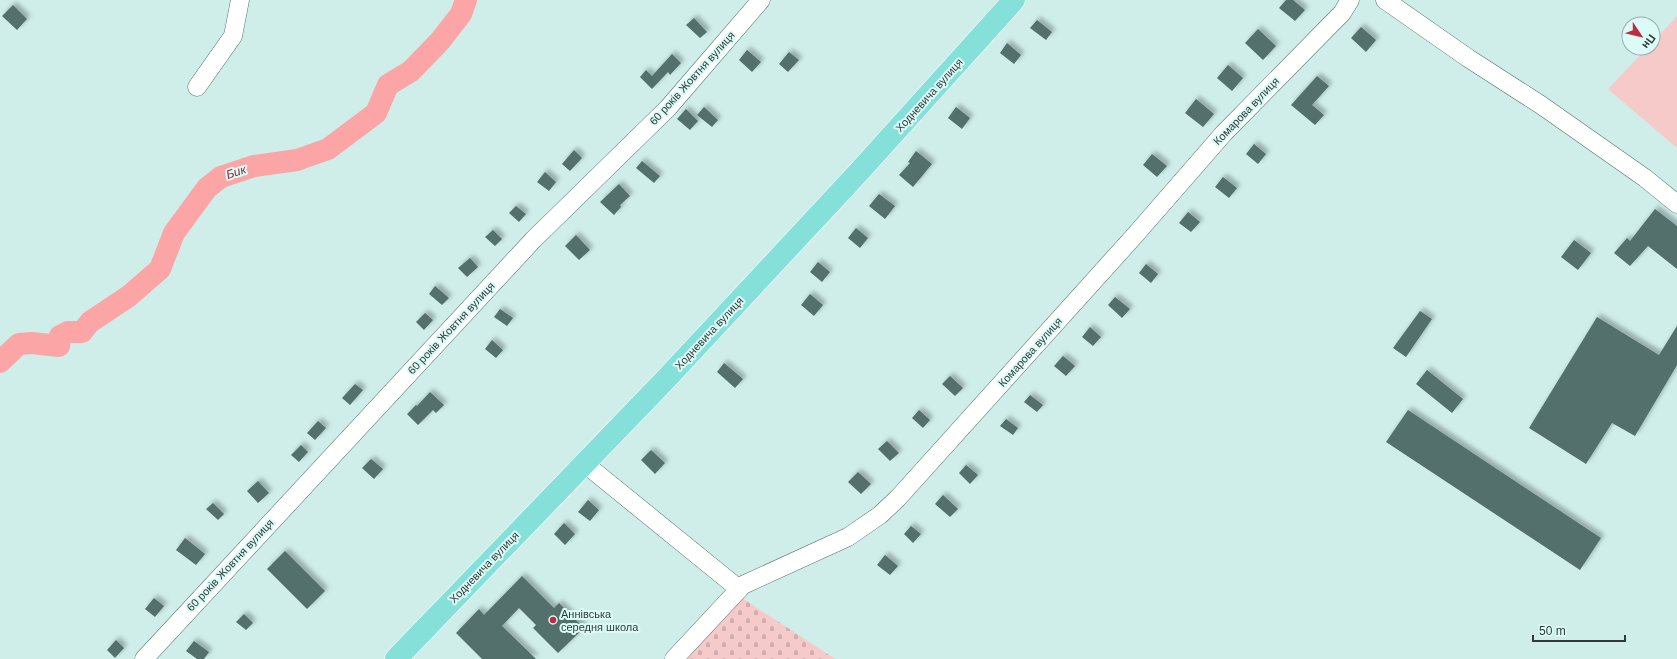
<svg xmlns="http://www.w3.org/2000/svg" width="1677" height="659" viewBox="0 0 1677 659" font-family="Arial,sans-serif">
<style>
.cemetery{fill:url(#cemetery-stones)}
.garden{fill:#f7caca}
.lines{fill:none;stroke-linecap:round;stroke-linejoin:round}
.river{stroke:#fba5a7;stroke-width:22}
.building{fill:#536f6c;filter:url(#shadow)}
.minor-casing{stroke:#536f6b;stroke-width:19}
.major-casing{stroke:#fff;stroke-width:23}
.minor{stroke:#fff;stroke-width:18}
.major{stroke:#84e0d9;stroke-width:22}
.poi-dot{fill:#bc2b40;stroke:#dcfbf7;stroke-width:1.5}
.labels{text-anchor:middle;stroke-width:4;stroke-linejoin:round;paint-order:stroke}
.street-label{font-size:11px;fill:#2f3b3a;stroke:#dcfbf7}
.poi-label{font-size:11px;fill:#2f3b3a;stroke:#dcfbf7;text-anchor:start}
.water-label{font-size:12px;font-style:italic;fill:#9b2033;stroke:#dcfbf7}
</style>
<defs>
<pattern id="cemetery-stones" width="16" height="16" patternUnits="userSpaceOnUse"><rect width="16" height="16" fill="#f7caca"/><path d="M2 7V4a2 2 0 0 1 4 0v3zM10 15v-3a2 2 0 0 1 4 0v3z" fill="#d4aeae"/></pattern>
<filter id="shadow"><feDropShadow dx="3.5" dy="-3.5" stdDeviation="2" flood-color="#0004"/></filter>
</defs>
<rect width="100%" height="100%" fill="#cfeeea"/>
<polygon class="cemetery" points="742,598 835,659 687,659"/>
<polygon class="garden" points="1677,16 1677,148 1608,89 1647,48 1653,48 1653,42"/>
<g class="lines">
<polyline class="river" points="0,362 19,344 32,343 59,346 60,336 68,332 82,332 90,322 129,296 160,269 174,233 207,188 221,177 254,166 297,160 328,149 376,113 388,85 411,71 440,41 461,14 466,0"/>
</g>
<g class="building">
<polygon points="1286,0 1293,0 1305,10 1295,21 1279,8"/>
<polygon points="13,5 27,19 17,30 2,16"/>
<polygon points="694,18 707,32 700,38 686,25"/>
<polygon points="1037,20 1052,32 1046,40 1030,28"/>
<polygon points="1361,27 1376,40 1366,52 1351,38"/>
<polygon points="1258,29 1276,46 1263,60 1245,43"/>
<polygon points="1007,43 1021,55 1014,64 1000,53"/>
<polygon points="747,50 761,62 752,72 739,60"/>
<polygon points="789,52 799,60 788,72 779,64"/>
<polygon points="672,54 681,63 670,75 668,72 652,89 640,77 646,70 652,76"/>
<polygon points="1228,65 1243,78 1232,91 1217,78"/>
<polygon points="1317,76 1329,86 1312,105 1324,115 1315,125 1291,105"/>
<polygon points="1196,99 1214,114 1203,127 1185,113"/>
<polygon points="704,107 718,120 712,127 697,115"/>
<polygon points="956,107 970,118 962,129 948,118"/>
<polygon points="686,109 698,121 690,130 677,119"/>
<polygon points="1254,144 1266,154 1258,164 1246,154"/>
<polygon points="574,150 582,158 570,171 562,164"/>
<polygon points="916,151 932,164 913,187 899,175 910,163 908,162"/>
<polygon points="1152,154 1167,166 1157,177 1143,165"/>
<polygon points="642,161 660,176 654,183 636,168"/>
<polygon points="545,172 556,182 549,191 537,182"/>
<polygon points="1223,177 1237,188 1229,198 1215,187"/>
<polygon points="619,184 630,196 620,205 621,207 614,215 600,202"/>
<polygon points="879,194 895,206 885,219 869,206"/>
<polygon points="516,206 526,214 519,222 509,213"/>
<polygon points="1655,209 1677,226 1677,269 1648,246 1630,266 1614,253 1627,238 1630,241"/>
<polygon points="1188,212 1200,222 1191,232 1179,223"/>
<polygon points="856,228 868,238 860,248 848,238"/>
<polygon points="493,230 502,239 495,246 485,237"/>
<polygon points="576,235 590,250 579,260 565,246"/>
<polygon points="1574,240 1591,253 1578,270 1561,257"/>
<polygon points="470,258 478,267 467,277 458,268"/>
<polygon points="818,262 830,272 822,282 810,272"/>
<polygon points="1146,264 1158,274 1151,283 1139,273"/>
<polygon points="435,286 449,298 442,305 429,294"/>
<polygon points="810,294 823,305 814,316 801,305"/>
<polygon points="1115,297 1130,309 1122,318 1108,305"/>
<polygon points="500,309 513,318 507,326 494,317"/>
<polygon points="1420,311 1432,319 1406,357 1393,348"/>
<polygon points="425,313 433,320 424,330 416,322"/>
<polygon points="1597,317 1659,355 1677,326 1677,365 1635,436 1612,423 1586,464 1529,428"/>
<polygon points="1090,327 1101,337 1093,346 1082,337"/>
<polygon points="492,340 503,350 496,358 485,349"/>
<polygon points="1063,356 1075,366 1066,376 1054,366"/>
<polygon points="724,363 743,379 735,388 717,372"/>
<polygon points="1427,370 1463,399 1452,413 1416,384"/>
<polygon points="950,376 963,388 955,396 942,384"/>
<polygon points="355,384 363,390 350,405 342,398"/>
<polygon points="430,392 444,405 436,413 433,410 418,425 407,414 416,405 417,406"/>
<polygon points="1030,395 1043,405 1037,412 1024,402"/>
<polygon points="919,410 930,420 923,428 912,418"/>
<polygon points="1408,410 1601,538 1580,570 1386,442"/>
<polygon points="1006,419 1018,428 1013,435 1000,426"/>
<polygon points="318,421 326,428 315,440 307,433"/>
<polygon points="887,441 899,453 890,461 878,449"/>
<polygon points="301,445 308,452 299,462 291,455"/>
<polygon points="651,450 665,463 655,474 641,460"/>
<polygon points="371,459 383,469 374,479 362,468"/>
<polygon points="966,465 978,475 970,484 959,473"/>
<polygon points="858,472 871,484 861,494 848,482"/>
<polygon points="258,481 269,493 258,503 247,491"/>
<polygon points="943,495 958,509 950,517 935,504"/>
<polygon points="588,500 599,510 590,521 578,512"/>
<polygon points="213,503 224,514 218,520 206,509"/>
<polygon points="564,523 575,534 565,545 554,534"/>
<polygon points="911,526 921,534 913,543 904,534"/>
<polygon points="185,538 205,554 196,565 176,550"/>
<polygon points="285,551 325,591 307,609 267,569"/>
<polygon points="885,555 898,566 890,575 877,565"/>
<polygon points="522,576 554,608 559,603 584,628 558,653 533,628 536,625 519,608 502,626 536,659 482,659 456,633 479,609 484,615"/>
<polygon points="154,598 164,606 155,617 145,609"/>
<polygon points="244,614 253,623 246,630 236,622"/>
<polygon points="116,640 124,648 115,658 107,650"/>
<polygon points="194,641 209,652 204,659 197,659 186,651"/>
</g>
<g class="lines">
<defs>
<g id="minor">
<polyline points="1385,0 1468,58 1541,105 1645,178 1677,204"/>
<polyline points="197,87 233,36 240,0"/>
<polyline points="584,463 739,589"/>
<polyline points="144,659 533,240 668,108 761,0"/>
<polyline points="674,659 743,585 848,537 880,515 898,498 1136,234 1224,133 1342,13 1350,0"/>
</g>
<polyline id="major" points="396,659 666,379 857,174 1014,0"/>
</defs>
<use href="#minor" class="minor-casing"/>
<use href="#major" class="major-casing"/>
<use href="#minor" class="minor"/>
<use href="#major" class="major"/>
</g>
<circle class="poi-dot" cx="553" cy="620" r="4"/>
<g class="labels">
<g class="street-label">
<text transform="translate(692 78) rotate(-48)" y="4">60 років Жовтня вулиця</text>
<text transform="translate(929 95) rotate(-48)" y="4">Ходневича вулиця</text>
<text transform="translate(1246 111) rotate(-46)" y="4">Комарова вулиця</text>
<text transform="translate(451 328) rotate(-47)" y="4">60 років Жовтня вулиця</text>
<text transform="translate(709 333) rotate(-47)" y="4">Ходневича вулиця</text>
<text transform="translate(1030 352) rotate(-48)" y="4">Комарова вулиця</text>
<text transform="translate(230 565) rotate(-47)" y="4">60 років Жовтня вулиця</text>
<text transform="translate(484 567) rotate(-46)" y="4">Ходневича вулиця</text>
</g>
<g class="poi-label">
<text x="561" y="618">Аннівська<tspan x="561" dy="13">середня школа</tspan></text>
</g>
<g class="water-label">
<text transform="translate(236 172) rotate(-18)" y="4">Бик</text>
</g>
</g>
<g transform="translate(1641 36) rotate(125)"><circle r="19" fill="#dcfbf7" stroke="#97aeab"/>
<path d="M0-3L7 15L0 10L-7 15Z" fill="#bc2b40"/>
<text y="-6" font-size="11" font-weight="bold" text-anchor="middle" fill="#2f3b3a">Пн</text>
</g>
<path d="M1533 635v6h92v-6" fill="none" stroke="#2f3b3a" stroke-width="2"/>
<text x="1539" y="635" font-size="12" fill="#2f3b3a" stroke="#dcfbf7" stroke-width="3" paint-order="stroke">50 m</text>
</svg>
